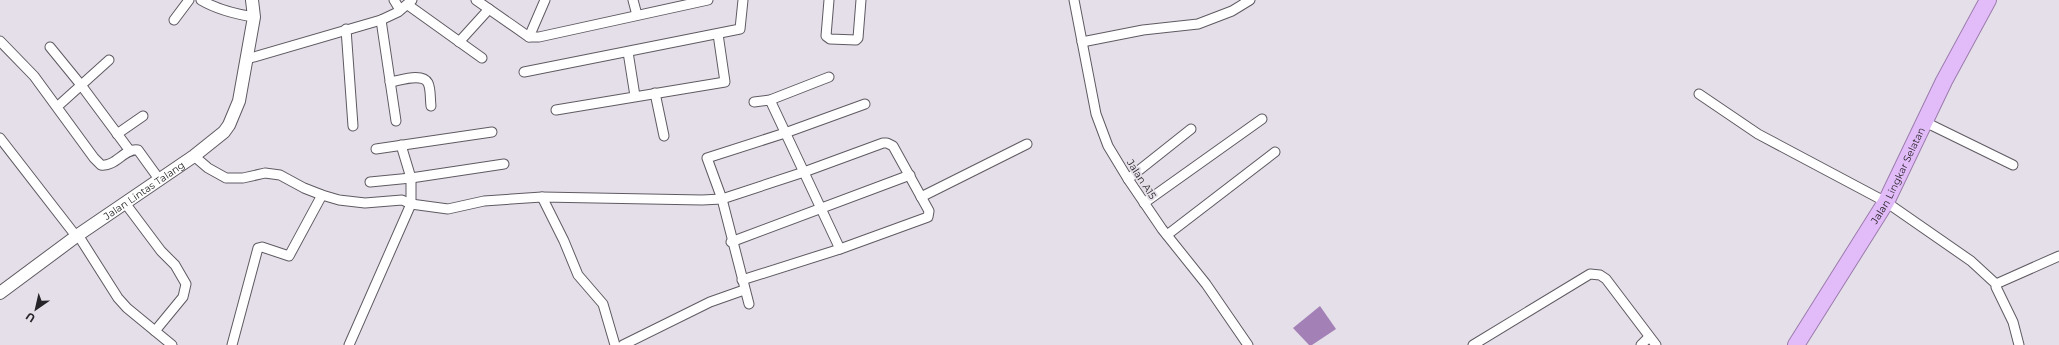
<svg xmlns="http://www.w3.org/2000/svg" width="2059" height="345" viewBox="0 0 2059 345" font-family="Montserrat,sans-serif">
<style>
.water{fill:#a381b7}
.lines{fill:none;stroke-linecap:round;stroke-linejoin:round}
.minor-casing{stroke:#5f5a62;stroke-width:11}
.tertiary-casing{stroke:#5f5a62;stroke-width:14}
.trunk-casing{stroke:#9c7cae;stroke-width:18}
.minor{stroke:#fff;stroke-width:9}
.tertiary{stroke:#fff;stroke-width:12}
.trunk{stroke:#e2bcf8;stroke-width:16}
.labels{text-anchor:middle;stroke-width:3.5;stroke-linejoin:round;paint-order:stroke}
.street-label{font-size:10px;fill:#262428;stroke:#e5dfe9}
</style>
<rect width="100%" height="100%" fill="#e5dfe9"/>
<polygon class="water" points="1320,306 1336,329 1312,345 1309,345 1293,328"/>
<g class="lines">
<defs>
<g id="minor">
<path d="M201,0C218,10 235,14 254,17"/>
<polyline points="394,0 400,10"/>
<polyline points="476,0 529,37 539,37 708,0"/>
<polyline points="633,0 637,15"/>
<polyline points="829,0 826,36 830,39 856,40 858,38 861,0"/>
<polyline points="1074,0 1096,114 1108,146 1128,179 1162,229 1206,284 1248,345"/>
<polyline points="408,5 482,58"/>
<polyline points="174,20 189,0"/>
<polyline points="381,20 396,121"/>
<polyline points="346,29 353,126"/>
<polyline points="529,37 545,0"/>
<path d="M0,41L34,76L94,158L101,165C116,167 124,148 138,150L159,179"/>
<polyline points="459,42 489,9"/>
<polyline points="1082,42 1143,30 1198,24 1232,11 1250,0"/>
<polyline points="50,47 81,85 130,151"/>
<polyline points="628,52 635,96"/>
<polyline points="247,59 381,20 398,12 412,0"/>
<polyline points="524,72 740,29 743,0"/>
<path d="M390,82C399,81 422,72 428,83C431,89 430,99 431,106"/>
<polyline points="655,93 664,136"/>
<polyline points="1699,94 1758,134 1886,202 1971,261 1996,284 1996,287 2013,322 2019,345"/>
<polyline points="770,100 840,249"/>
<polyline points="754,102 770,100 829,77"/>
<polyline points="58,106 109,60"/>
<polyline points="556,110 725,82 718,34"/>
<polyline points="1925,122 2013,165"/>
<polyline points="117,134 143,116"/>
<polyline points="0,138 76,236"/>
<polyline points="376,149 492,132"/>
<polyline points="194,156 208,168 226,178 243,178 265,173 280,175 304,188 322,195 339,200 365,203 402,200 411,204 448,209 484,201 542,197 702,200 722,199 804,172 883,143 887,143 893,146 929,211 928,217 840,249 742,280"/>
<polyline points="1128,179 1191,129"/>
<polyline points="370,182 411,178 504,164"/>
<polyline points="542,197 564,241 578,275 603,304 615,345"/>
<polyline points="921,197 1027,144"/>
<polyline points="125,203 161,251 175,265 186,284 183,297 155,331"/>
<polyline points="1144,203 1262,119"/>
<polyline points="78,235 118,298 127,308 172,345"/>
<polyline points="1167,235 1275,152"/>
<polyline points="731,242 910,175"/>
<polyline points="1996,284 2059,256"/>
<polyline points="749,304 722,199 707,158 785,133 865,104"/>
<polyline points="232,345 258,248 262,247 289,256 322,195"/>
<polyline points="349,345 411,204 411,178 401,145"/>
<polyline points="623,345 710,302 744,290"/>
<polyline points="1473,345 1590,274 1600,275 1606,279 1656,345"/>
<polyline points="1641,345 1649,337"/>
</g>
<g id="tertiary">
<path id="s1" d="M0,293L78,235L194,156L224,132L229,125L239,101L254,17L252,0"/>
</g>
<g id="trunk">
<path id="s2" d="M1796,345L1886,202L1944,81L1988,0"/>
</g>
</defs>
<use href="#minor" class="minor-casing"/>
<use href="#tertiary" class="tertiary-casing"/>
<use href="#trunk" class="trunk-casing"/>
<use href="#minor" class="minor"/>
<use href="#tertiary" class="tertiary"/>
<use href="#trunk" class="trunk"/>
</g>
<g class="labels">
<g class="street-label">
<text dy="4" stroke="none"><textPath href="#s2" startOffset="198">Jalan Lingkar Selatan</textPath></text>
<text transform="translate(1142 179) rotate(57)" y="4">Jalan A15</text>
<text dy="4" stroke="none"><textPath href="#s1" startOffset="177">Jalan Lintas Talang</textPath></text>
</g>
</g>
<g transform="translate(36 309) rotate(214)" stroke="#e5dfe9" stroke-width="3" paint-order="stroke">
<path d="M0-3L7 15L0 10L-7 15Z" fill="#262428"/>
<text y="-6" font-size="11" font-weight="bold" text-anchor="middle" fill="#262428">U</text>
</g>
</svg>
